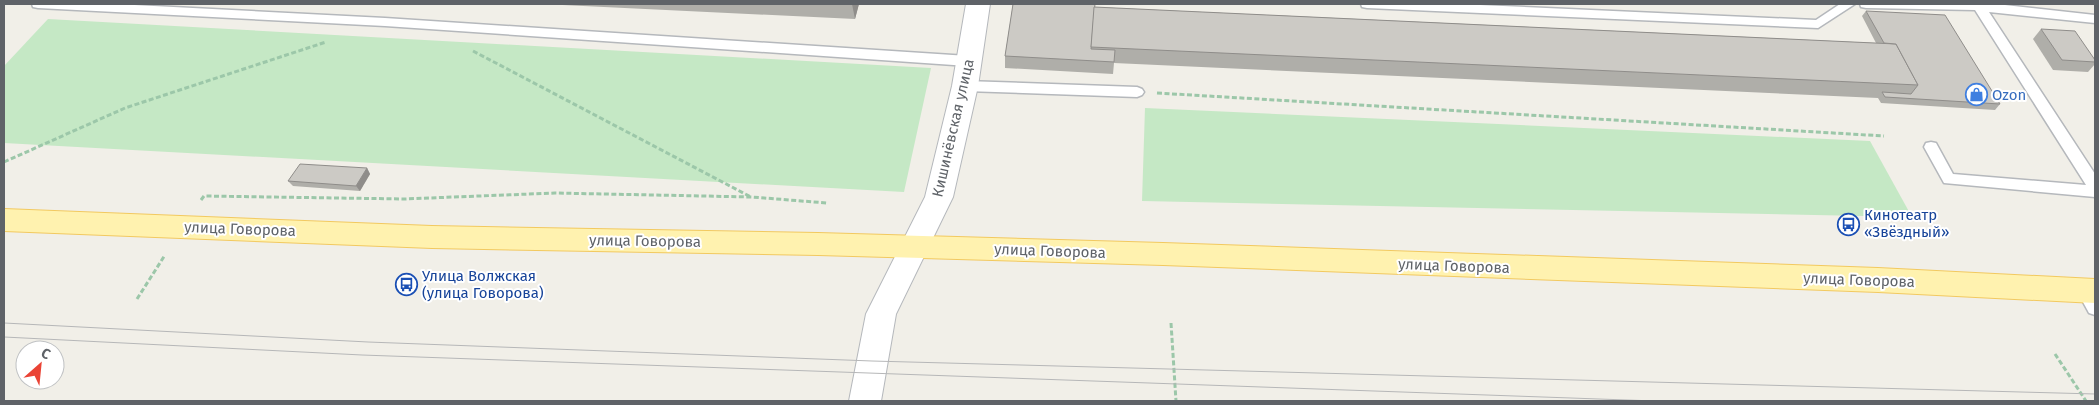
<svg xmlns="http://www.w3.org/2000/svg" width="2099" height="405" viewBox="0 0 2099 405" font-family="'Fira Sans',sans-serif">
<style>
.green{fill:#c5e8c5}
.lines{fill:none;stroke-linecap:round;stroke-linejoin:round}
.service-casing{stroke:#b5b8bc;stroke-width:3}
.minor-casing{stroke:#b5b8bc;stroke-width:2}
.primary-casing{stroke:#f2c960;stroke-width:2}
.path{stroke:#9cc7a9;stroke-width:3;stroke-dasharray:5 2.5;stroke-linecap:butt}
.service{fill:#fff;fill-rule:evenodd}
.minor{fill:#fff;fill-rule:evenodd}
.primary{fill:#fff2af;fill-rule:evenodd}
.tram{stroke:#b6b7b8;stroke-width:1}
.wall{fill:#afaea9}
.shaded-wall{fill:#8f8d8a}
.building{fill:#cccac5;stroke:#8f8d8a}
.labels{text-anchor:middle;stroke-width:4;stroke-linejoin:round;paint-order:stroke}
.shop-label{font-size:15px;fill:#366cbe;stroke:#fff;text-anchor:start}
.street-label{font-size:15px;fill:#5f6368;stroke:#fff}
.transit-label{font-size:15px;fill:#164399;stroke:#fff;text-anchor:start}
</style>
<rect width="100%" height="100%" fill="#f1efe8"/>
<g class="green">
<polygon points="48,19 931,68 904,192 4,143 4,66"/>
<polygon points="1145,108 1870,141 1912,217 1142,201"/>
</g>
<g class="lines">
<defs>
<g id="service">
<polygon points="32,4 115,4 385,18 968,56 973,58 975,61 973,64 968,66 385,26 38,8 33,7"/>
<polygon points="1361,4 1457,4 1816,20 1840,4 1855,4 1818,28 1367,8 1362,7"/>
<polygon points="1860,4 1996,4 2095,15 2095,23 1989,12 2095,174 2095,197 1944,183 1924,147 1926,143 1931,142 1936,143 1953,174 2086,185 1975,10 1866,8 1861,7"/>
<polygon points="965,81 1137,87 1142,89 1144,92 1142,95 1137,97 965,91 960,89 958,86 960,83"/>
<polygon points="2085,285 2091,286 2095,294 2095,315 2089,313 2077,291 2079,286"/>
</g>
<polygon id="minor" points="966,4 990,4 978,86 953,197 896,314 881,401 849,401 866,314 925,197 952,86"/>
<polygon id="primary" points="4,209 432,226 818,233 1163,243 1878,268 2095,279 2095,303 1878,292 1163,265 818,255 432,248 4,231"/>
</defs>
<use href="#service" class="service-casing"/>
<use href="#minor" class="minor-casing"/>
<use href="#primary" class="primary-casing"/>
<g class="path">
<polyline points="473,51 751,197"/>
<polyline points="1157,93 1884,136"/>
<polyline points="4,162 125,108 326,42"/>
<polyline points="201,200 204,196 404,199 555,193 752,197 827,203"/>
<polyline points="137,299 165,255"/>
<polyline points="1171,323 1176,401"/>
<polyline points="2055,354 2086,401"/>
</g>
<use href="#service" class="service"/>
<use href="#minor" class="minor"/>
<use href="#primary" class="primary"/>
<g class="tram">
<polyline points="4,323 368,342 872,361 2095,394"/>
<polyline points="4,337 362,355 1655,401"/>
</g>
</g>
<g class="wall">
<polygon points="542,4 859,4 855,19"/>
<polygon points="1013,4 1095,4 1095,7 1876,43 1862,16 1866,11 2000,104 1995,110 1881,103 1878,98 1114,63 1113,74 1005,68 1005,56"/>
<polygon points="2041,29 2095,60 2095,64 2088,72 2053,70 2033,39"/>
<polygon points="367,168 370,174 360,191 293,186 288,181"/>
</g>
<g class="shaded-wall">
<polygon points="852,4 859,4 855,19"/>
<polygon points="367,168 370,174 360,191 356,186"/>
</g>
<g class="building">
<polygon points="1013,4 1095,4 1091,49 1115,50 1114,62 1005,56"/>
<polygon points="1094,7 1896,44 1918,85 1091,47"/>
<polygon points="1866,11 1945,15 2000,104 1885,97 1882,92 1911,94 1918,85 1896,44 1884,43"/>
<polygon points="2041,29 2075,31 2095,60 2095,62 2062,60"/>
<polygon points="300,164 367,168 356,186 288,181"/>
</g>
<defs>
<symbol id="shop-ring" viewBox="-11 -11 22 22"><circle r="9.5" fill="#fff" stroke="#3f7fe0" stroke-width="1.5"/><path d="M-5-2.5h2.3a2.7 3.5 0 0 1 5.4 0H5L5.5 6h-11ZM-1.5-2.5h3a1.5 2.3 0 0 0-3 0Z" fill="#3f7fe0"/></symbol>
<symbol id="bus-ring" viewBox="-11 -11 22 22"><circle r="9.5" fill="#fff" stroke="#1a4fb4" stroke-width="1.5"/><path d="M-5-6H5V4H4V6H2V4H-2V6H-4V4H-5ZM-3.5-4V0h7V-4ZM-3.5 1.2v1.5H-2V1.2ZM2 1.2v1.5H3.5V1.2Z" fill="#1a4fb4"/></symbol>
</defs>
<g fill-rule="evenodd">
<use href="#shop-ring" x="1964" y="82" width="25" height="25"/>
<use href="#bus-ring" x="1836" y="212" width="25" height="25"/>
<use href="#bus-ring" x="394" y="272" width="25" height="25"/>
</g>
<g class="labels">
<g class="shop-label">
<text x="1992" y="100">Ozon</text>
</g>
<g class="street-label">
<text transform="translate(953 128) rotate(-77)" y="5">Кишинёвская улица</text>
<text transform="translate(240 229) rotate(2)" y="5">улица Говорова</text>
<text transform="translate(645 241) rotate(1)" y="5">улица Говорова</text>
<text transform="translate(1050 251) rotate(2)" y="5">улица Говорова</text>
<text transform="translate(1454 266) rotate(2)" y="5">улица Говорова</text>
<text transform="translate(1859 280) rotate(2)" y="5">улица Говорова</text>
</g>
<g class="transit-label">
<text x="1864" y="220">Кинотеатр<tspan x="1864" dy="17">«Звёздный»</tspan></text>
<text x="422" y="281">Улица Волжская<tspan x="422" dy="17">(улица Говорова)</tspan></text>
</g>
</g>
<rect width="2099" height="405" fill="none" stroke="#5f6368" stroke-width="10"/>
<g transform="translate(40 365) rotate(27)"><circle r="24" fill="#ffffff" stroke="#bfc1c3"/>
<path d="M0-4L9 19L0 12L-9 19Z" fill="#ea4335"/>
<text y="-8" font-size="14" font-weight="bold" text-anchor="middle" fill="#5f6368">С</text>
</g>
</svg>
